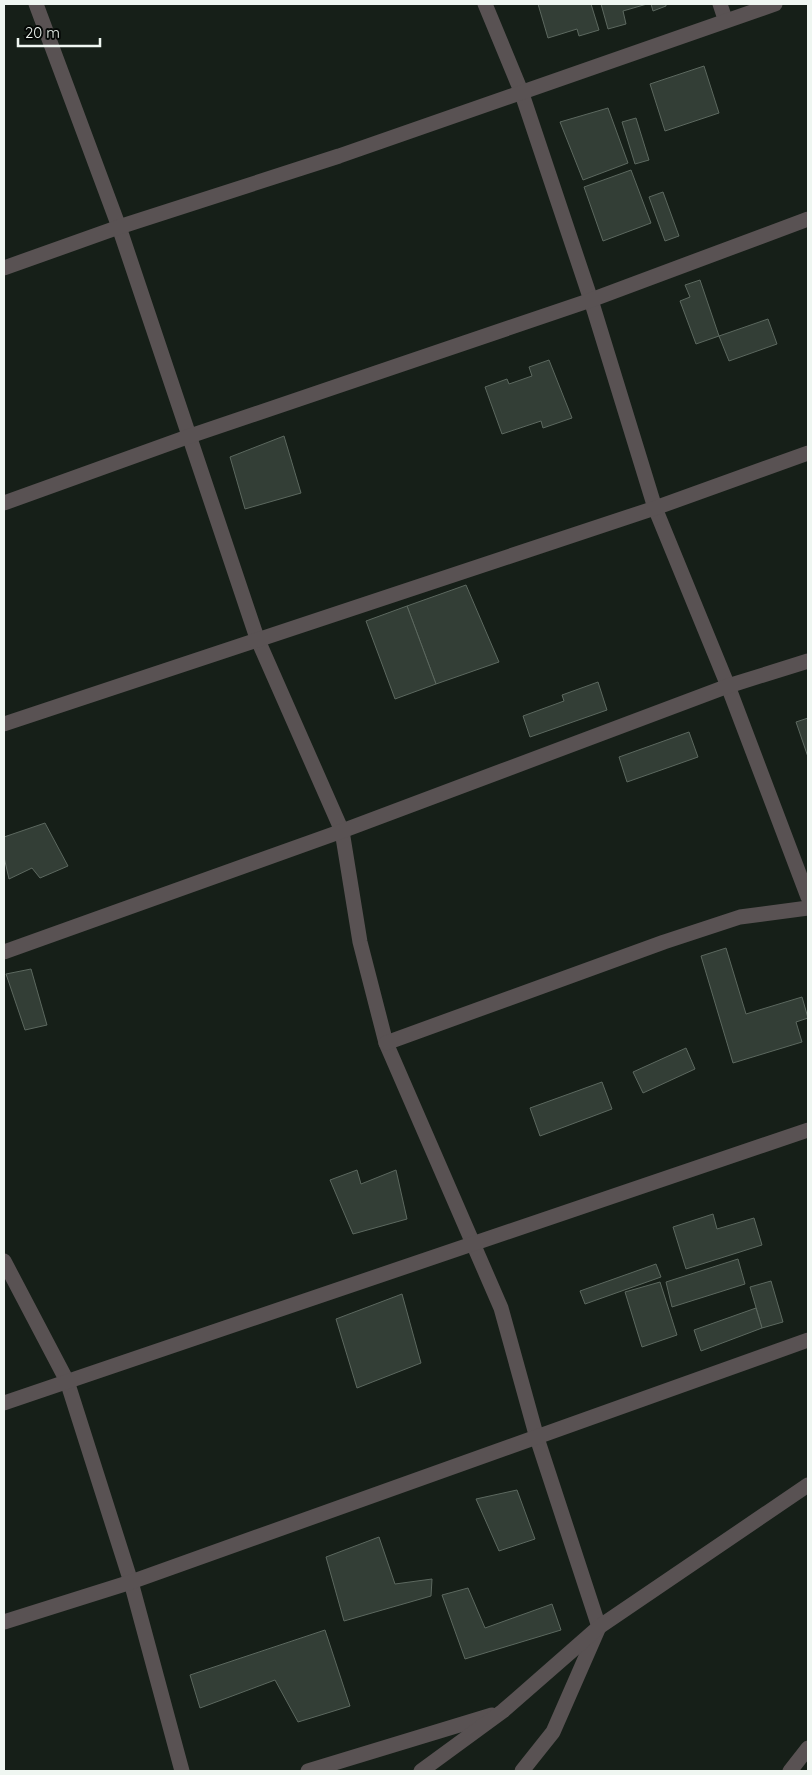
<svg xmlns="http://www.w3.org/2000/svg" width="812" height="1775" viewBox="0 0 812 1775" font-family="Quicksand,sans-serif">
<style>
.building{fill:#333e36;stroke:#5c685f}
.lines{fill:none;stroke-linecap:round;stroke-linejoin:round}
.minor{stroke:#595253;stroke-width:15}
</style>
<rect width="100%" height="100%" fill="#161f18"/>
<g class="building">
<polygon points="538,4 591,4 599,30 579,36 577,29 548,38"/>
<polygon points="601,4 647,4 623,11 626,24 608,29"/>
<polygon points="651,4 666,4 666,6 653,11"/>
<polygon points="704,66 719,113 665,131 650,84"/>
<polygon points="608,108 628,163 583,180 560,122"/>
<polygon points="636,118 649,160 635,164 622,122"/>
<polygon points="631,170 651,223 603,241 584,187"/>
<polygon points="663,192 679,236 665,241 649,197"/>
<polygon points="700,280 719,336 696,344 680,301 690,297 685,285"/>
<polygon points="768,319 777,344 729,361 719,336"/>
<polygon points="549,360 572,418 543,428 541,421 502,434 485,387 507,379 509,384 532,376 529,367"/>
<polygon points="284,436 301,493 245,509 230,457"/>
<polygon points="466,585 499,662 436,684 407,606"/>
<polygon points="407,606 436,684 395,699 366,621"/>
<polygon points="598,682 607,710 530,737 523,716 564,701 562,695"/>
<polygon points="808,718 808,757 796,722"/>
<polygon points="689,732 698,757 627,782 619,757"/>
<polygon points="45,823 68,866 40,878 32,868 9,879 4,857 4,837"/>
<polygon points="726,948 746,1014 802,997 808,1018 796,1022 802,1042 733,1063 701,956"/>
<polygon points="31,969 47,1025 25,1030 6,974"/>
<polygon points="686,1048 695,1069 643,1093 633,1072"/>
<polygon points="602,1082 612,1109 540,1136 530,1108"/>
<polygon points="357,1170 361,1184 396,1170 407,1219 353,1234 330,1180"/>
<polygon points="713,1214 717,1229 754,1218 762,1245 686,1269 673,1227"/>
<polygon points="738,1259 745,1284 672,1307 666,1282"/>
<polygon points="656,1264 661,1277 585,1304 580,1291"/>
<polygon points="771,1281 783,1322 762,1328 750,1287"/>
<polygon points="660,1282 677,1335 642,1347 625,1292"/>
<polygon points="402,1294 421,1363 357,1388 336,1319"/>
<polygon points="756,1308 762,1328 701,1351 694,1330"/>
<polygon points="517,1490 535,1539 499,1551 476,1499"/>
<polygon points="379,1537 395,1584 432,1579 431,1596 344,1621 326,1557"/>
<polygon points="468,1588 485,1628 552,1604 561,1630 465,1659 442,1595"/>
<polygon points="325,1630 350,1706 298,1722 275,1680 200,1708 190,1675"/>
</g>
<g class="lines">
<g class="minor">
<polyline points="36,4 119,227 257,638 342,831 360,942 386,1043 501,1308 537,1438 599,1627 553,1732 522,1771"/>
<polyline points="485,4 521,91 591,300 655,508 728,686 808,897"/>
<polyline points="720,4 725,19"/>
<polyline points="4,268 119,227 339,156 775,4"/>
<polyline points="4,503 190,436 591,300 808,219"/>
<polyline points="4,724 655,508 808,453"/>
<polyline points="4,952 342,831 728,686 808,661"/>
<polyline points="386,1043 664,942 740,917 808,908"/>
<polyline points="4,1261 67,1381 131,1582 182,1771"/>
<polyline points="4,1403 808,1130"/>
<polyline points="4,1622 131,1582 808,1340"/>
<polyline points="308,1771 492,1715"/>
<polyline points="421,1771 503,1711 599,1627 808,1485"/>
<polyline points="790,1771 808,1748"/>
</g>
</g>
<rect width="812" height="1775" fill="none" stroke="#eff6f1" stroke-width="10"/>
<path d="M18 38v8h82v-8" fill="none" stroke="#eff6f1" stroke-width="2.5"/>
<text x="25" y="38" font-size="15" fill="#eff6f1" stroke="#050806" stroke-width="4" paint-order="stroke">20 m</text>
</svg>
